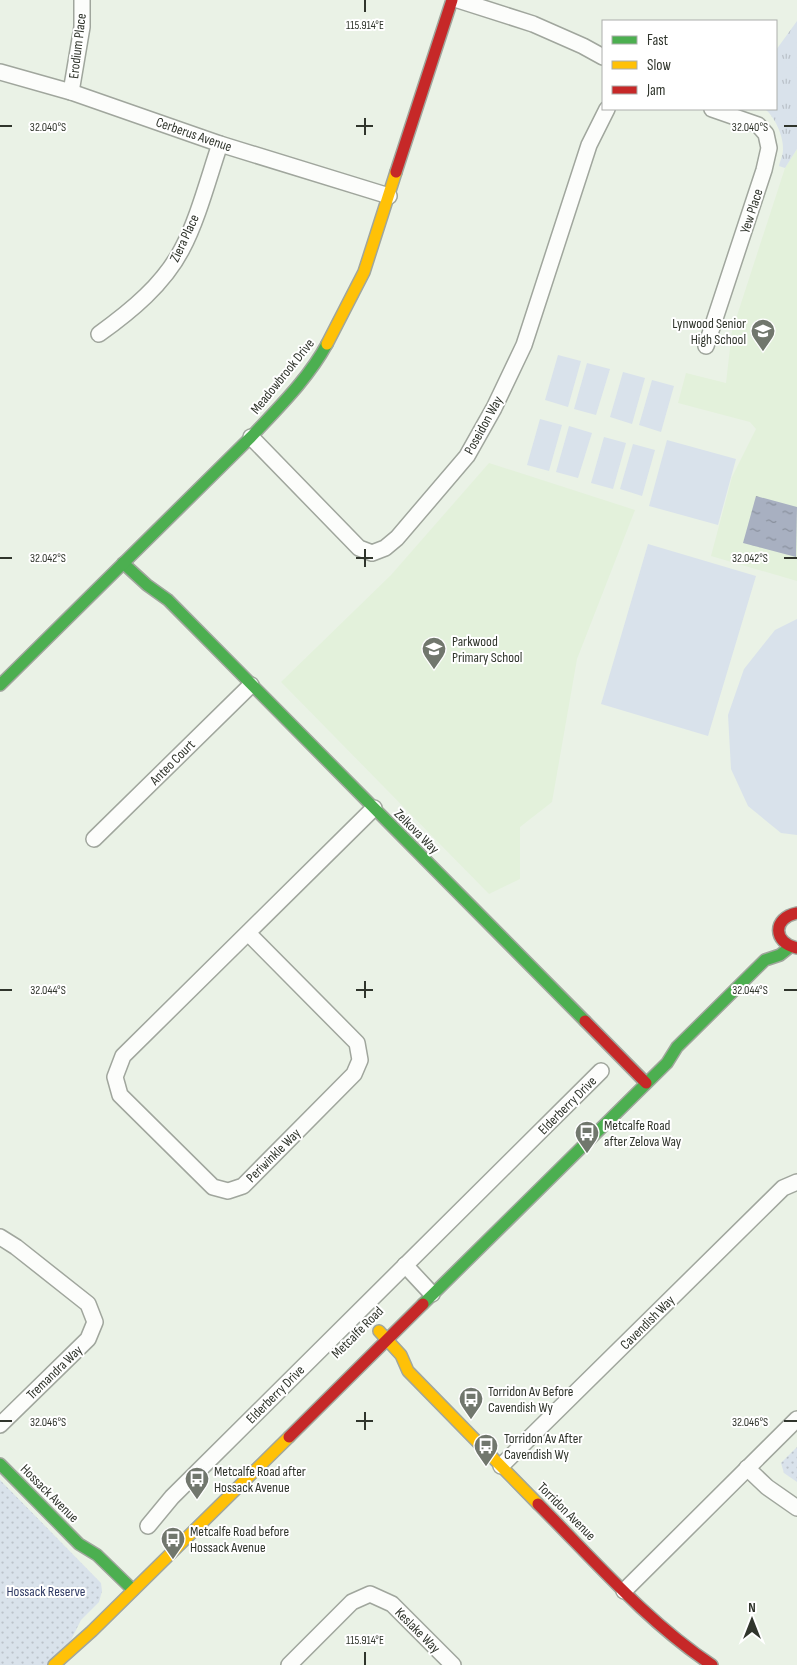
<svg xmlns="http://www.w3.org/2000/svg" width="797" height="1665" viewBox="0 0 797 1665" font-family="'Sofia Sans Condensed',sans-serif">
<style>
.built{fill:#e3f1db}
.grass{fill:url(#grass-tufts)}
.park{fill:url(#park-dots)}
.pitch{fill:#d9e2eb}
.water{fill:url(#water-ripples)}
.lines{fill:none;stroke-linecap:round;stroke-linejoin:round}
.street-casing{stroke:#a0a69d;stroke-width:18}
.fast-casing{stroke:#a0a69d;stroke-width:14}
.slow-casing{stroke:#a0a69d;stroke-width:14}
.jam-casing{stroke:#a0a69d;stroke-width:14}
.street{stroke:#fcfdfb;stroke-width:15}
.fast{stroke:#4caf50;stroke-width:11}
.slow{stroke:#ffc107;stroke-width:11}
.jam{stroke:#c62828;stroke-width:11}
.ticks{fill:none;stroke:#30352c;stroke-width:2}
.labels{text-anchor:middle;stroke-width:4;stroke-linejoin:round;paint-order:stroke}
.street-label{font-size:14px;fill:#30352c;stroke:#fff}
.poi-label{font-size:14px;fill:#30352c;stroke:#fff;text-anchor:start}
.park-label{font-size:14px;fill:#2f3a64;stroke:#fff}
.ticks-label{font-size:12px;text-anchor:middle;fill:#30352c;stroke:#fff;stroke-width:4;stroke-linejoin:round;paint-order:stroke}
</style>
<defs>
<pattern id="grass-tufts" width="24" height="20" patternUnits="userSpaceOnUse" patternTransform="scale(1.25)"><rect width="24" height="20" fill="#d9e2eb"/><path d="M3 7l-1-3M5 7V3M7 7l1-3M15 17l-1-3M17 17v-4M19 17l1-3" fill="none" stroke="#bbc2ca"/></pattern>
<pattern id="park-dots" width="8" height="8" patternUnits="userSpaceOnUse" patternTransform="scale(1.25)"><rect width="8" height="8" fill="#d9e2eb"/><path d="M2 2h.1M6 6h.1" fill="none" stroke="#bbc2ca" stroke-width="1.8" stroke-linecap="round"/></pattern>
<pattern id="water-ripples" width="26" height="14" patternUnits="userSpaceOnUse" patternTransform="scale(1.25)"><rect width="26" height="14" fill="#a8b0c1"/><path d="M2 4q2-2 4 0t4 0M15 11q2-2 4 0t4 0" fill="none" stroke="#89909d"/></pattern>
</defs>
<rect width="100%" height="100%" fill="#eaf2e6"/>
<g class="built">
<polygon points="797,149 797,581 711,556 732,477 756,429 750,422 678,403 686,373 726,383 732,331 785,168"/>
<polygon points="489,463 635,510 577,659 552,802 520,827 520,879 489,894 281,682 391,575"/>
</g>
<path class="grass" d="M797,21V149L785,168L779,166C780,161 783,155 783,150C784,137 775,117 765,109H776V50Z"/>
<g class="park">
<polygon points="797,1447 797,1482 784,1473 781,1463"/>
<polygon points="0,1480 101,1583 102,1591 99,1602 81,1620 67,1648 50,1665 0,1665"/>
</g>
<g class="pitch">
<polygon points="558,355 581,361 568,407 545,400"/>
<polygon points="587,363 610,369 596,415 574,409"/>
<polygon points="623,372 645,378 632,424 610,417"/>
<polygon points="652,380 674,386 661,432 639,425"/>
<polygon points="540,419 562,425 549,471 527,465"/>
<polygon points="569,426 592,433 578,478 556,472"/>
<polygon points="604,437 626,443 613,489 591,483"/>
<polygon points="667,440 736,459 718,525 649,506"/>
<polygon points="633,444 655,450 642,496 620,489"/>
<polygon points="648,544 756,576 708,736 601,704"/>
<polygon points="797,619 797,835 781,833 748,806 731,769 728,715 744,669 775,630"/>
</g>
<polygon class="water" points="756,496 797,507 796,557 743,543"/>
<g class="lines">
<defs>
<g id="street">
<polyline points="458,0 533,24 583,46 603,57"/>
<polyline points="0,72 71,92 220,144 389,196"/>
<polyline points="71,92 82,27 82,0"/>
<path d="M99,334C131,311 164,284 182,249C198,219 209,176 220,144"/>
<polyline points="706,346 764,170 769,148 766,134 758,125 712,109"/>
<polyline points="251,437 359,548 372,553 385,548 397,538 467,456 494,408 524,345 589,145 607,109"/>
<polyline points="94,839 251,685"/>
<polyline points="248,933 357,1043 360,1060 354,1074 243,1186 228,1191 213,1187 120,1095 115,1077 123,1056 374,808"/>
<polyline points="0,1237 16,1247 88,1304 95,1322 88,1339 0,1425"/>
<polyline points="405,1265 432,1294"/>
<polyline points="501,1466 783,1188 797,1182"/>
<polyline points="747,1468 767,1487 797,1508"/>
<polyline points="148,1526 172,1497 601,1071"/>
<polyline points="624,1591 797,1419"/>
<polyline points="289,1665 352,1602 370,1594 392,1604 453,1665"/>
</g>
<g id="fast">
<polyline points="123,563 147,585 168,600 585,1021"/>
<path d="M0,685L251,437C278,408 308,379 327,344"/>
<polyline points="423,1304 667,1063 677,1047 765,960 780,955 790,947"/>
<polyline points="0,1464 79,1544 97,1555 133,1590"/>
</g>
<g id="slow">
<polyline points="327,344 364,272 396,172"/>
<polyline points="379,1331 401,1355 408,1371 538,1504"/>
<polyline points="54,1665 92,1631 289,1437"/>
</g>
<g id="jam">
<polyline points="396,172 452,0"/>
<path d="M797,913C772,918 773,943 797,948"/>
<polyline points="585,1021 646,1083"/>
<polyline points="289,1437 423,1304"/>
<path d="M538,1504C593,1559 647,1622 712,1665"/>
</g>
</defs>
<use href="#street" class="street-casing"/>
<use href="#fast" class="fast-casing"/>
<use href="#slow" class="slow-casing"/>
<use href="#jam" class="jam-casing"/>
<use href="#street" class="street"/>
<use href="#fast" class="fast"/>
<use href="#slow" class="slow"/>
<use href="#jam" class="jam"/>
</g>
<path class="ticks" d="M365,0V12M365,118V135M0,126H12M356,126H373M784,126H797M365,549V567M0,558H12M356,558H373M784,558H797M365,981V998M0,990H12M356,990H373M784,990H797M365,1412V1430M0,1421H12M356,1421H373M784,1421H797M365,1652V1665"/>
<defs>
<symbol id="school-pin" viewBox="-11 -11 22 30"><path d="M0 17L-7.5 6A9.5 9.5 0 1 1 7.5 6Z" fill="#71776d" stroke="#fff"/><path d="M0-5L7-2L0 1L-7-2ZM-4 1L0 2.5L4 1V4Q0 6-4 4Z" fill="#fff"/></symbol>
<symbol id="bus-pin" viewBox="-11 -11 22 30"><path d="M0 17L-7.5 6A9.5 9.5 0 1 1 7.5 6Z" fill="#71776d" stroke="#fff"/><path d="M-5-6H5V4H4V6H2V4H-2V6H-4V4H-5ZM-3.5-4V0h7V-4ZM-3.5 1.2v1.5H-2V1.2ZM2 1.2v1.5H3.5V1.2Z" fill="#fff"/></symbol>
</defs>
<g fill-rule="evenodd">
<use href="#school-pin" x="749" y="317" width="28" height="38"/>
<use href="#school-pin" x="420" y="635" width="28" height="38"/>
<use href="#bus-pin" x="573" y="1119" width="28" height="38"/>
<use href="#bus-pin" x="457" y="1385" width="28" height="38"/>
<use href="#bus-pin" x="472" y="1432" width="28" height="38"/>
<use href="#bus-pin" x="183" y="1465" width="28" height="38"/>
<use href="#bus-pin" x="159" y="1525" width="28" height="38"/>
</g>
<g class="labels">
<g class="street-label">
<text transform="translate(77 46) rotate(-83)" y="5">Erodium Place</text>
<text transform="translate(194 134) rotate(19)" y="5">Cerberus Avenue</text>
<text transform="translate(751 211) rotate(-72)" y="5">Yew Place</text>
<text transform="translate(184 238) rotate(-65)" y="5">Ziera Place</text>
<text transform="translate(282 376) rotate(-51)" y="5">Meadowbrook Drive</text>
<text transform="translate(483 425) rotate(-61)" y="5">Poseidon Way</text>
<text transform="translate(172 762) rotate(-45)" y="5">Anteo Court</text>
<text transform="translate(417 831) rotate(45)" y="5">Zelkova Way</text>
<text transform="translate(567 1105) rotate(-45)" y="5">Elderberry Drive</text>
<text transform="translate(273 1155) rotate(-45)" y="5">Periwinkle Way</text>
<text transform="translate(647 1322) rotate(-45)" y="5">Cavendish Way</text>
<text transform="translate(357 1332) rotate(-45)" y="5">Metcalfe Road</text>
<text transform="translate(54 1372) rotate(-44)" y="5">Tremandra Way</text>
<text transform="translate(275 1394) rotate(-45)" y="5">Elderberry Drive</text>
<text transform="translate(50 1493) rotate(45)" y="5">Hossack Avenue</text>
<text transform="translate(567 1511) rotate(45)" y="5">Torridon Avenue</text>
<text transform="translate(418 1630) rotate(45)" y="5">Keslake Way</text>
</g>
<g class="poi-label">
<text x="746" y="328" text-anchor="end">Lynwood Senior<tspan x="746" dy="16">High School</tspan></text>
<text x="452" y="646">Parkwood<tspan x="452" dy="16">Primary School</tspan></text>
<text x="604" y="1130">Metcalfe Road<tspan x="604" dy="16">after Zelova Way</tspan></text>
<text x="488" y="1396">Torridon Av Before<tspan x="488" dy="16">Cavendish Wy</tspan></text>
<text x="504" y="1443">Torridon Av After<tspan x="504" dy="16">Cavendish Wy</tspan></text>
<text x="214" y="1476">Metcalfe Road after<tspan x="214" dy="16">Hossack Avenue</tspan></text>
<text x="190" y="1536">Metcalfe Road before<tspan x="190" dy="16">Hossack Avenue</tspan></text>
</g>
<g class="park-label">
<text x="46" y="1596">Hossack Reserve</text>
</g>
</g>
<g class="ticks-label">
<text x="365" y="29">115.914°E</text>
<text x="48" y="131">32.040°S</text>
<text x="750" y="131">32.040°S</text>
<text x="48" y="562">32.042°S</text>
<text x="750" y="562">32.042°S</text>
<text x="48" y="994">32.044°S</text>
<text x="750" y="994">32.044°S</text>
<text x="48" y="1426">32.046°S</text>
<text x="750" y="1426">32.046°S</text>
<text x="365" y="1644">115.914°E</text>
</g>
<rect x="602" y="20" width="175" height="90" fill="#ffffff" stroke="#acaeab"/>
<rect x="612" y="36" width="25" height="8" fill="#4caf50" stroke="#acaeab"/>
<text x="647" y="45" font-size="15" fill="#30352c">Fast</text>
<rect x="612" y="61" width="25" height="8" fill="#ffc107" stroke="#acaeab"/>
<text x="647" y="70" font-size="15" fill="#30352c">Slow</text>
<rect x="612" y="86" width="25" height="8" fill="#c62828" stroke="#acaeab"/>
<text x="647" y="95" font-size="15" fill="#30352c">Jam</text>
<g transform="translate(752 1620)" stroke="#ffffff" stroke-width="4" paint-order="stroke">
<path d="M0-4L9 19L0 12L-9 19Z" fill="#30352c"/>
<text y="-8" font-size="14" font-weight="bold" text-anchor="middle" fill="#30352c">N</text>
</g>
</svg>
